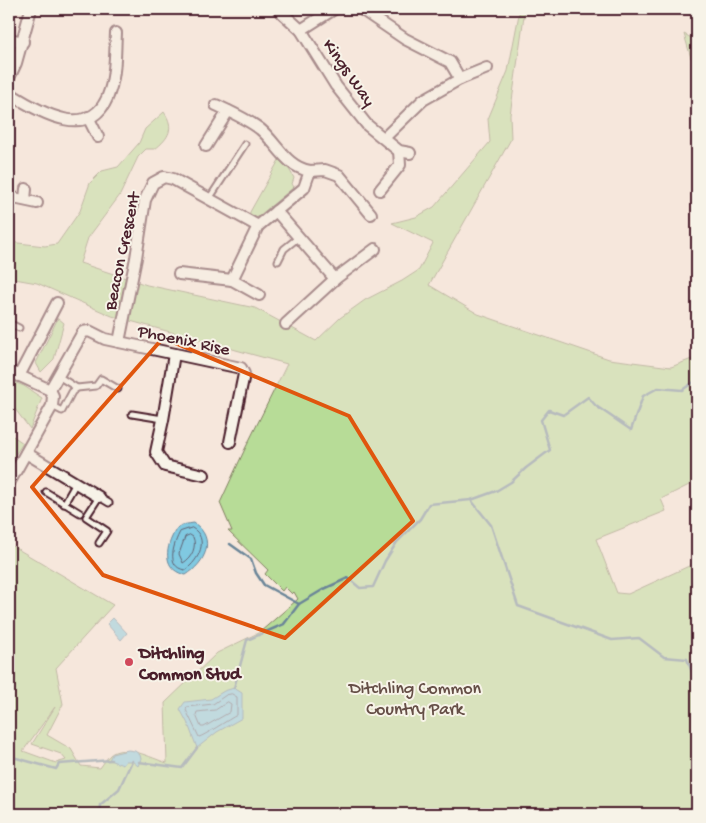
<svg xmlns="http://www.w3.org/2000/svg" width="706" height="823" viewBox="0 0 706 823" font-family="'Gochi Hand',sans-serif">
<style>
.green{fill:#b7dc97;stroke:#807e61;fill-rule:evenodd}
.water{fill:#80c9e1;stroke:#6a8598}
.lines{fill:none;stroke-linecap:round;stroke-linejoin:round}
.shore{stroke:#606374;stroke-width:1}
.stream{stroke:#6a8598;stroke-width:2.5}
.service-casing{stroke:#4a1f2b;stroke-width:9}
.minor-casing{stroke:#4a1f2b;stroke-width:14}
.service{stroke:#f7f3e8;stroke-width:5}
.minor{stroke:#f7f3e8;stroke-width:10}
.marked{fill:none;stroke:#e0560e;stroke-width:4;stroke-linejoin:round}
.poi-dot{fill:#d1495b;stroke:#f7f3e8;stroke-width:2}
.labels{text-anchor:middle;stroke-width:4;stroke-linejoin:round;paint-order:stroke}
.street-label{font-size:18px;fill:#4a1f2b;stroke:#f7f3e8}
.poi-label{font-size:18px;font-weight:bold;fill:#4a1f2b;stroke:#f7f3e8;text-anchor:start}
.park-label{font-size:18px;fill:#654e46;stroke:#f7f3e8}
</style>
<rect width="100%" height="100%" fill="#f6e7dc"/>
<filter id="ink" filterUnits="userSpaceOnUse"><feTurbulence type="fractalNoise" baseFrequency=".02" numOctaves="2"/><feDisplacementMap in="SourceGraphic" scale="10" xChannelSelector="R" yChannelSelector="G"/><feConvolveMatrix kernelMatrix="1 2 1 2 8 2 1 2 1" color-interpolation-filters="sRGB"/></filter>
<g filter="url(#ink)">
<g class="green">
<path d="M520,9H525L510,115L511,139L429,285L478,314L609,359L671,367L697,357V481L661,499L666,511L596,539L617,593L628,594L689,566L697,559V814H9V544L113,605L56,668L63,704L47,735L71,749L81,766L100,768C103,764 106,759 110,755C124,743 151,758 167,763L165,703L217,653L260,632L298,599L294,592L292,594L285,587L282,591L265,574L268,570L228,531H232L220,503L244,451L287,364L112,316L37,283L9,278V242L45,246L57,244L80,211L90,183L102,171L118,167L139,143L145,129L164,112C175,128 169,138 155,149H146L138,157L120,195L88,238L80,263L147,285L255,308L316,341L340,318L365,300L402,281L419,270L433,243L392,223L416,217L434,207L490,142L488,119L508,71ZM55,707L32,744L61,754L66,760L56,763L23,751Z"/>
<polygon points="684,34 697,41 697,65 691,58"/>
<polygon points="279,160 289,169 294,178 292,184 294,187 254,220 249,217 250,212"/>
<polygon points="58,318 64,323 54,359 41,372 36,363"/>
<polygon points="9,380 24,386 42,398 30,429 9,401"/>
<polygon points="13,436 23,443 9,464 9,440"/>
</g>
<g class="water">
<path d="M194,523C217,539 205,563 186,575C166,571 164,554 172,537C174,533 175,530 178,527C183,524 188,524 194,523Z"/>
<polygon points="113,618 127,633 121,640 107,624"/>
<polygon points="234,688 242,693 242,718 217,732 197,748 188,724 180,709 185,702 211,699 224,691"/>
<polygon points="128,750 135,751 140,755 141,759 138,766 132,761 126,761 123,765 109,760 112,754"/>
</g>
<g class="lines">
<g class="shore">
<path d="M192,528C210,538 199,561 185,570C165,567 174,543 180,532Z"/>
<path d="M190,535L193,537C197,546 192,558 183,563L179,554L185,537Z"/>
<path d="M232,694L237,697V715C229,719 204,736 199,737L186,710L187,707L213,704L226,695Z"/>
<polygon points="228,702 231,704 230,712 204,727 201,727 196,715 197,712 215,710"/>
</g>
<g class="stream">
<polyline points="691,9 697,12"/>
<polyline points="471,500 491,525 518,606 612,640 639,638 664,657 687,659 697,685"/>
<polyline points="230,544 251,559 256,573 264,585 299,604"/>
<polyline points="234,688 247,640 284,624 299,604 324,589 348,578 360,588 373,587 385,561 397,542 420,519 429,504 471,500 496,491 511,482 526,468 550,450 541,420 549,410 563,415 588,397 596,406 631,430 643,396 658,388 682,390 697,380"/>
<polyline points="9,756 56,769 59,764 111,760"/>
<polyline points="139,762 182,768 197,748"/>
<polyline points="99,814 100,805 119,789 132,761"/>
</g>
<defs>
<g id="service">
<polyline points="209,199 245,144"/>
<polyline points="278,261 284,249 299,237"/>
<polyline points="9,323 19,328"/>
<polyline points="77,388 96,386 101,379 118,389"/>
<polyline points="52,406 62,411 72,392 77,388 58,376"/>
<polyline points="132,414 163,419"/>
<polyline points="46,492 80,513"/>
<polyline points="64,504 76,483"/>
<polyline points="99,543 107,531 86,517 99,497 109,503"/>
</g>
<g id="minor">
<polyline points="278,9 301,30 336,86 367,125 399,151 410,153"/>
<polyline points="361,9 405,39 450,62 460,79"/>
<polyline points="301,30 334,9"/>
<polyline points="9,39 23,42"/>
<polyline points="9,78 16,63 31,9"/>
<path d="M9,93C39,112 94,145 110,90C116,72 115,51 116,33"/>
<polyline points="88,117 98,137"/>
<polyline points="384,138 423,100 460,79 487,68"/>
<polyline points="206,146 228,111"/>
<polyline points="310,171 325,170 339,175 371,214"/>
<polyline points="380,190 400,165 399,151"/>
<polyline points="9,197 37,203"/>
<polyline points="25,200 26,189"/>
<polyline points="276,211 335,279"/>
<polyline points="179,274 232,280 259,295"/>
<polyline points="232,280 258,226"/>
<polyline points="286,324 335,279 375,249"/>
<path d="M119,342L136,258L145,200L153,183L164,177L173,179L258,226L304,188L310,171C286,167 277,143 260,129C247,119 231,112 216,105"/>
<polyline points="174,354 163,420 156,452 165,466 204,475"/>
<polyline points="9,371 50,390 53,396 52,406 9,483"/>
<polyline points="19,376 57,303"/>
<polyline points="50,390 83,332 89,331 105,339 241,368 244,374 230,442"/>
<polyline points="26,453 99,497"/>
</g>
</defs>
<use href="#service" class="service-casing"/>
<use href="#minor" class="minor-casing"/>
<use href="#service" class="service"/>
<use href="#minor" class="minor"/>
</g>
</g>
<path d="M0 0H706V823H0ZM163,338L349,416L413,521L285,638L103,575L32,487Z" fill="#f6e7dc" fill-opacity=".55" fill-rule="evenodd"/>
<path class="marked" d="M163,338L349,416L413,521L285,638L103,575L32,487Z"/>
<circle class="poi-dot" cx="129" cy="662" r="5"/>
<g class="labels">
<g class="street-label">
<text transform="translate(350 72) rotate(55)" y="6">Kings Way</text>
<text transform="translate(121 251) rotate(-78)" y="6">Beacon Crescent</text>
<text transform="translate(184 339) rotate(12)" y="6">Phoenix Rise</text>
</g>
<g class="poi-label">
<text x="139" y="658">Ditchling<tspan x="139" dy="21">Common Stud</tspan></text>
</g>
<g class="park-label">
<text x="415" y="693">Ditchling Common<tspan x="415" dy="21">Country Park</tspan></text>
</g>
</g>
<rect width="706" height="823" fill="none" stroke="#f7f3e8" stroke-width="30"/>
<rect x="15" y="15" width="676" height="793" fill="none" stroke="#4a1f2b" stroke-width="2" filter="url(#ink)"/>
</svg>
